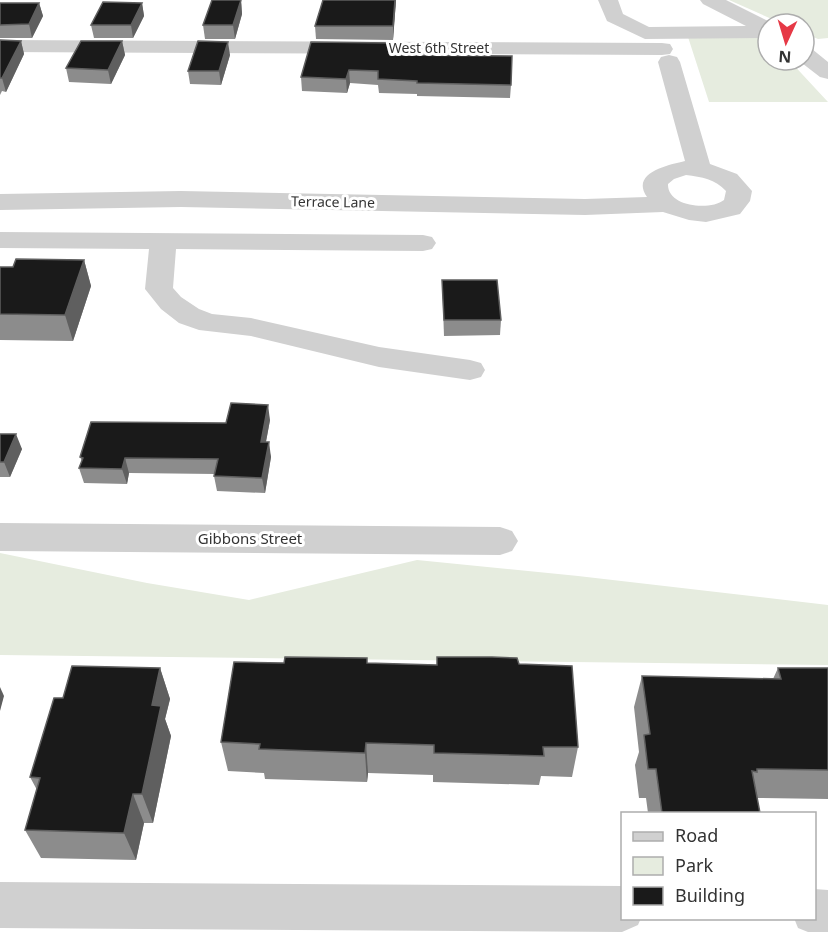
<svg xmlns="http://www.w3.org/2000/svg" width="828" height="932" viewBox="0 0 828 932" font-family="'Noto Sans',sans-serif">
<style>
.green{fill:#e6ecdf}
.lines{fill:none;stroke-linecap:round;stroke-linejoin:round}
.minor{fill:#d0d0d0;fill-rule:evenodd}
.wall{fill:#8c8c8c}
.shaded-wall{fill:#5f5f5f}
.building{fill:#1a1a1a;stroke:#5f5f5f;stroke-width:1.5}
.labels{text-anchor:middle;stroke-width:6;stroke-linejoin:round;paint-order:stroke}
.far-street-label{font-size:14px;fill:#333;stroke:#fff}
.street-label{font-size:15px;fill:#333;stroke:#fff}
</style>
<rect width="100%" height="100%" fill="#fff"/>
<g class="green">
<polygon points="729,0 828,0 828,38 818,39 804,33 804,24 783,24"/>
<polygon points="766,36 768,38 768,60 789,60 828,102 709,102 688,37"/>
<polygon points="0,553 147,583 249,600 417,560 578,576 828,605 828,665 0,655"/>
</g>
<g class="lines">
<g class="minor">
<polygon points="598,0 618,0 623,14 649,27 746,26 703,4 700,0 726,0 774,24 768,24 768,38 645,39 607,21"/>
<polygon points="0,40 662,43 670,44 673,49 670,54 662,55 0,52"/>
<polygon points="804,48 812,49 828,62 828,79 820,77 798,60 804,60"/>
<path d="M669,55L677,57L680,62L710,164L737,174L752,191L750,201L740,214L706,222L689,220L663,212L585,215L181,207L0,210V194L181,191L585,199L647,197C630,173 668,165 685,161L658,62L661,57ZM686,175C702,177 715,179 726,191L724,200C710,211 667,207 668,184L674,179Z"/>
<polygon points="0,232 423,235 432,237 436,243 432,249 423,251 176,249 173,288 181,297 199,309 212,314 251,318 379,347 470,360 481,363 485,370 481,377 470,380 379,367 251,336 199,330 179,323 161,309 145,289 149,249 0,248"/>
<polygon points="0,523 500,527 512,531 518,541 512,551 500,555 0,551"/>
<polygon points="0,882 622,886 622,918 641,918 638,925 622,932 0,928"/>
<polygon points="814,889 828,890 828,932 808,932 798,928 794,918 814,918"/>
</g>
</g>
<g class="wall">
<polygon points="241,0 242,14 235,39 205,39 203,25"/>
<polygon points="323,0 396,0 393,40 316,39 315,26"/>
<polygon points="0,3 39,3 43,16 32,38 0,38"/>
<polygon points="142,3 144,16 133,38 94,38 91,25"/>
<polygon points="0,40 21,41 24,54 6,92 2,91 0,95"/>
<polygon points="122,41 125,55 111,84 69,82 66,68"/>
<polygon points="392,43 392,55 511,85 510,98 417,96 417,94 379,93 378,85 350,83 347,93 302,91 301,77"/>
<polygon points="230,55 221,85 190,84 188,71"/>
<polygon points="84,260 91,286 73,341 0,340 0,267 13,267"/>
<polygon points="442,280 501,320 500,335 444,336"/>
<polygon points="270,420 266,442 271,457 265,493 217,491 214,476 215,474 129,473 127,484 84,483 79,468 82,461 80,457 226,423"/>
<polygon points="0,434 22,449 10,477 0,477"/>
<polygon points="284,663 368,663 437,665 519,664 578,747 572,777 541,776 539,785 433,782 433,775 368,773 367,782 265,779 264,773 228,771 221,742"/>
<polygon points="160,668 170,699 165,719 171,736 153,823 144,823 136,860 41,858 25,830 37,790 30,777 63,698"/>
<polygon points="778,668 828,668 828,799 757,798 760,813 648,813 646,798 639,798 635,765 639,752 634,707 642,676 773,679"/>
</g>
<g class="shaded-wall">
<polygon points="241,0 242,14 235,39 233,25"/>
<polygon points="395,0 396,0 396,1 393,40 393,26"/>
<polygon points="39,3 43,16 32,38 29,24"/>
<polygon points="142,3 144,16 133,38 131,25"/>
<polygon points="21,41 24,54 6,92 2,78"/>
<polygon points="122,41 125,55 111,84 108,70"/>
<polygon points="228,42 230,55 221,85 219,71"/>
<polygon points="349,70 350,83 347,93 346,79"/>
<polygon points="84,260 91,286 73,341 65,315"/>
<polygon points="268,405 270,420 263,457 261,442"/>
<polygon points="16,434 22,449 10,477 4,462"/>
<polygon points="269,442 271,457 265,493 262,478"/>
<polygon points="125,458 129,473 127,484 122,469"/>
<polygon points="160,668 170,699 165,719 171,736 153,823 142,794 152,705"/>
<polygon points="0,687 4,696 0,711"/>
<polygon points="366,743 368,773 367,782 365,753"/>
<polygon points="133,794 144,823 136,860 124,833"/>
</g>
<g class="building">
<polygon points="212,0 241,0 233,25 203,25"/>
<polygon points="323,0 395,0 393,26 315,26"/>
<polygon points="103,2 142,3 131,25 91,25"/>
<polygon points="0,3 39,3 29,24 0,25"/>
<polygon points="0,40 21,41 2,78 0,78"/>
<polygon points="81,41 122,41 108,70 66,68"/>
<polygon points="198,41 228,42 219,71 188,71"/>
<polygon points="311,42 392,43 391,55 512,56 511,85 417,83 417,81 378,79 378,71 349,70 346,79 301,77"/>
<polygon points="16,259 84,260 65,315 0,314 0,267 13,267"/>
<polygon points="442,280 497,280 501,320 444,320"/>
<polygon points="231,403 268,405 261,442 269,442 262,478 214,476 218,459 125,458 122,469 79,468 83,458 80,457 91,422 226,423"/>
<polygon points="0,434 16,434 4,462 0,462"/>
<polygon points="285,657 367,658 367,663 437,665 437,657 492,657 517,658 519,664 572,666 578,747 543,747 544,756 434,753 434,745 366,743 365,753 259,749 260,744 221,742 234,662 284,663"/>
<polygon points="72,666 160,668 152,705 161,706 142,794 133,794 124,833 25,830 40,778 30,777 54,698 63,698"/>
<polygon points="778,668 828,668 828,770 757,769 757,772 752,771 760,813 662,813 656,769 648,769 644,735 650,734 642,676 781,679"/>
</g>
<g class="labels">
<g class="far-street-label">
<text x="439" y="53">West 6th Street</text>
<text transform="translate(333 202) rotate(1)" y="5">Terrace Lane</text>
</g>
<g class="street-label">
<text x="250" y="544">Gibbons Street</text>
</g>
</g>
<rect x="621" y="812" width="195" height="108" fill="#ffffff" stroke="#adadad" stroke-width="1.5"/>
<rect x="633" y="832" width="30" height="9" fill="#d0d0d0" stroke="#adadad" stroke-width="1.5"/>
<text x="675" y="842" font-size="18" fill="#333333">Road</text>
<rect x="633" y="857" width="30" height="18" fill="#e6ecdf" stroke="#adadad" stroke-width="1.5"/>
<text x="675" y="872" font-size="18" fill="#333333">Park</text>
<rect x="633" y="887" width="30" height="18" fill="#1a1a1a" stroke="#adadad" stroke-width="1.5"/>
<text x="675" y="902" font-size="18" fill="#333333">Building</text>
<g transform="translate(786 42) rotate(184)"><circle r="28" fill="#ffffff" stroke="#adadad" stroke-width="1.5"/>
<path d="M0-4.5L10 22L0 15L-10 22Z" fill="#e63946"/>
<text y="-9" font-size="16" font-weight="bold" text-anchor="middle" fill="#333333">N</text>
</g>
</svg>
